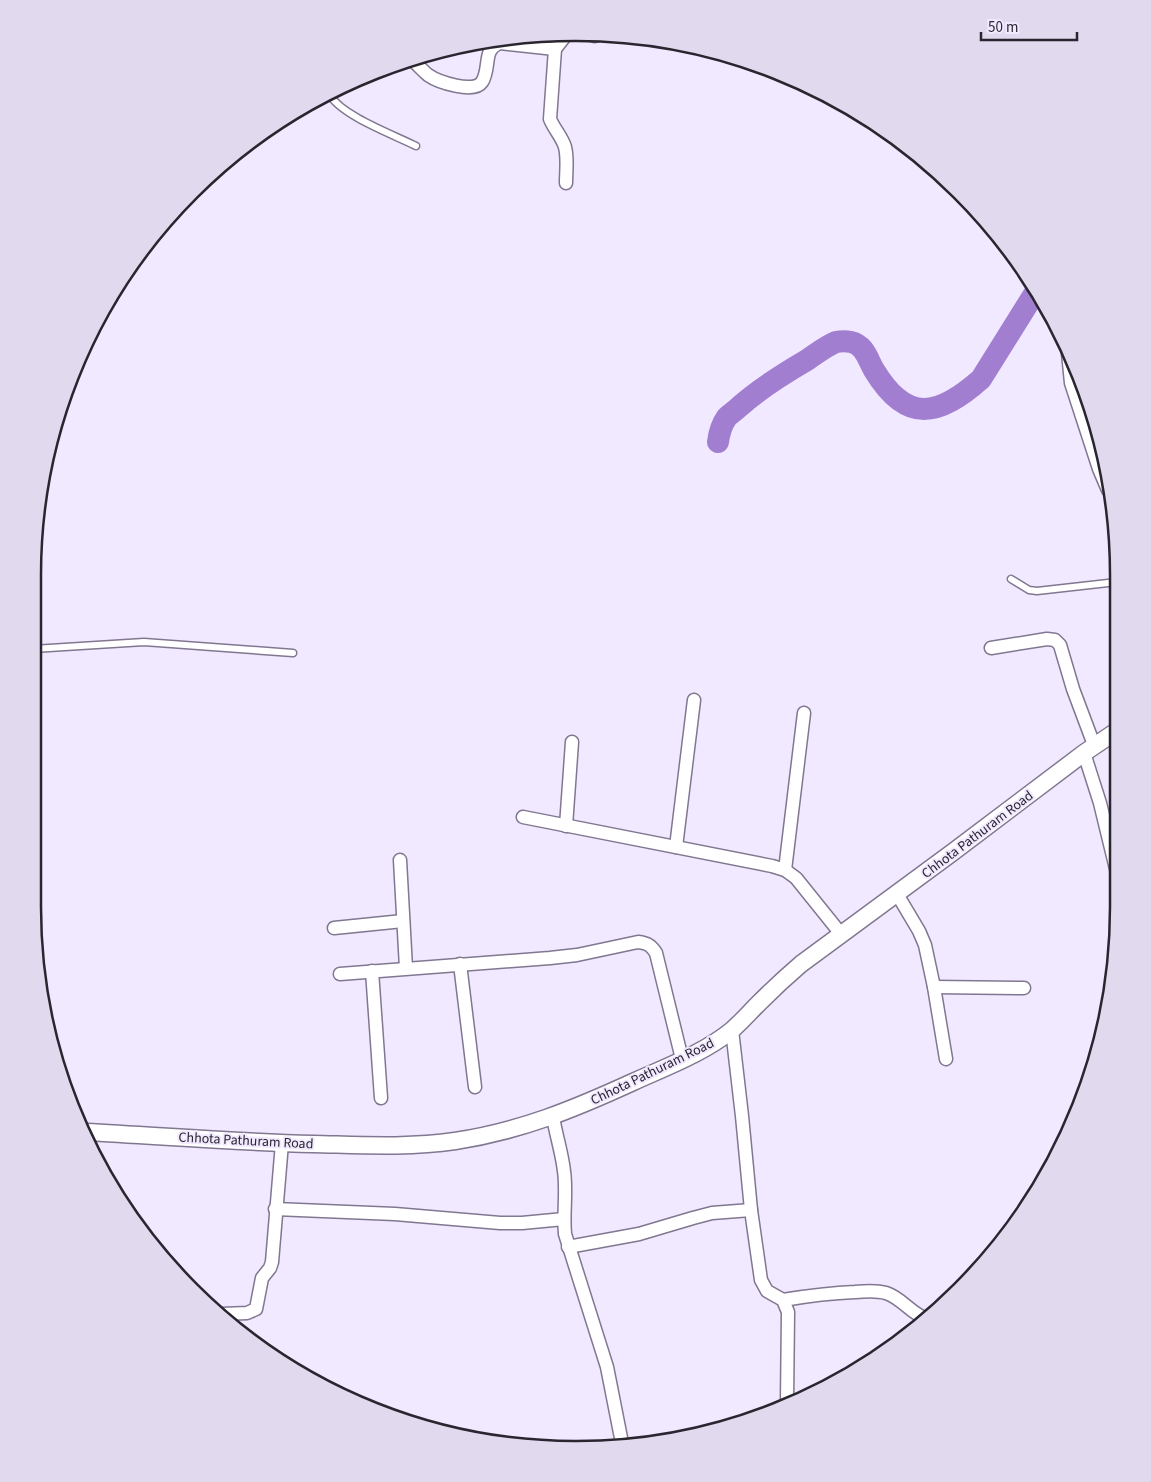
<svg xmlns="http://www.w3.org/2000/svg" width="1151" height="1482" viewBox="0 0 1151 1482" font-family="'Source Sans 3',sans-serif">
<style>
.lines{fill:none;stroke-linecap:round;stroke-linejoin:round}
.river{stroke:#a27ed1;stroke-width:22}
.service-casing{stroke:#817790;stroke-width:9}
.minor-casing{stroke:#817790;stroke-width:15}
.tertiary-casing{stroke:#817790;stroke-width:19}
.service{stroke:#fff;stroke-width:6}
.minor{stroke:#fff;stroke-width:12}
.tertiary{stroke:#fff;stroke-width:16}
.labels{text-anchor:middle;stroke-width:4;stroke-linejoin:round;paint-order:stroke}
.street-label{font-size:14px;fill:#2a2630;stroke:#f1e9ff}
.rim{fill:none;stroke:#2a2630;stroke-width:2.5}
</style>
<rect width="100%" height="100%" fill="#f1e9ff"/>
<g class="lines">
<path class="river" d="M718,442C719,434 722,424 727,417C730,414 735,411 739,407C759,389 783,374 807,360C816,354 826,346 836,342C841,341 846,341 851,342C865,345 868,360 874,370C907,425 939,416 981,379L1036,291"/>
<defs>
<g id="service">
<path d="M329,94C342,116 392,134 416,146"/>
<polyline points="1011,579 1029,590 1037,591 1117,582"/>
<polyline points="33,649 144,642 293,653"/>
</g>
<g id="minor">
<polyline points="588,34 595,36 601,34"/>
<path d="M555,49L550,119C554,129 562,137 565,147C568,158 566,172 566,183"/>
<path d="M411,59C417,64 422,70 428,75C438,82 474,94 482,82C491,68 482,49 500,43L555,49L566,35"/>
<polyline points="1068,353 1071,383 1099,469 1108,490"/>
<polyline points="991,648 1047,639 1055,640 1060,645 1073,689 1094,745"/>
<polyline points="1084,753 1100,803 1118,877"/>
<polyline points="523,817 772,866 785,870 796,878 841,934"/>
<polyline points="566,826 572,742"/>
<polyline points="676,847 694,700"/>
<polyline points="400,860 406,968"/>
<polyline points="785,870 804,713"/>
<polyline points="897,894 919,931 925,945 934,987 946,1059"/>
<polyline points="334,928 403,921"/>
<polyline points="460,964 475,1087"/>
<polyline points="372,971 381,1098"/>
<path d="M340,974L550,958L577,955L638,942C647,943 651,945 656,953L682,1059"/>
<polyline points="934,987 1024,988"/>
<polyline points="732,1030 742,1116 751,1210 761,1280 767,1291 783,1300 788,1312 787,1402"/>
<path d="M553,1117C556,1135 562,1153 564,1171C567,1192 563,1213 565,1234L607,1367L622,1443"/>
<polyline points="275,1209 395,1214 500,1223 522,1223 564,1219"/>
<polyline points="568,1247 639,1234 693,1218 712,1213 751,1210"/>
<path d="M783,1300C807,1296 830,1293 855,1292C865,1291 876,1290 886,1293C902,1298 911,1314 927,1319"/>
<polyline points="222,1314 247,1313 256,1309 262,1278 270,1268 272,1262 282,1143"/>
</g>
<path id="tertiary" d="M86,1132C162,1136 237,1142 313,1144C360,1145 408,1148 455,1141C521,1131 574,1109 633,1082C666,1067 704,1053 732,1030C741,1022 750,1012 759,1003C773,989 787,976 801,964L953,852L1084,753L1118,730"/>
</defs>
<use href="#service" class="service-casing"/>
<use href="#minor" class="minor-casing"/>
<use href="#tertiary" class="tertiary-casing"/>
<use href="#service" class="service"/>
<use href="#minor" class="minor"/>
<use href="#tertiary" class="tertiary"/>
</g>
<g class="labels">
<g class="street-label">
<text transform="translate(977 834) rotate(-37)" y="5">Chhota Pathuram Road</text>
<text transform="translate(652 1071) rotate(-26)" y="5">Chhota Pathuram Road</text>
<text transform="translate(246 1140) rotate(3)" y="5">Chhota Pathuram Road</text>
</g>
</g>
<path d="M0 0H1151V1482H0ZM575 41H576A534 534 0 0 1 1110 575V907A534 534 0 0 1 576 1441H575A534 534 0 0 1 41 907V575A534 534 0 0 1 575 41Z" fill="#e1d9ee" fill-rule="evenodd"/>
<path class="rim" d="M575 41H576A534 534 0 0 1 1110 575V907A534 534 0 0 1 576 1441H575A534 534 0 0 1 41 907V575A534 534 0 0 1 575 41Z"/>
<path d="M981 32v8h96v-8" fill="none" stroke="#2a2630" stroke-width="2.5"/>
<text x="988" y="32" font-size="15" fill="#2a2630" stroke="#f1e9ff" stroke-width="4" paint-order="stroke">50 m</text>
</svg>
